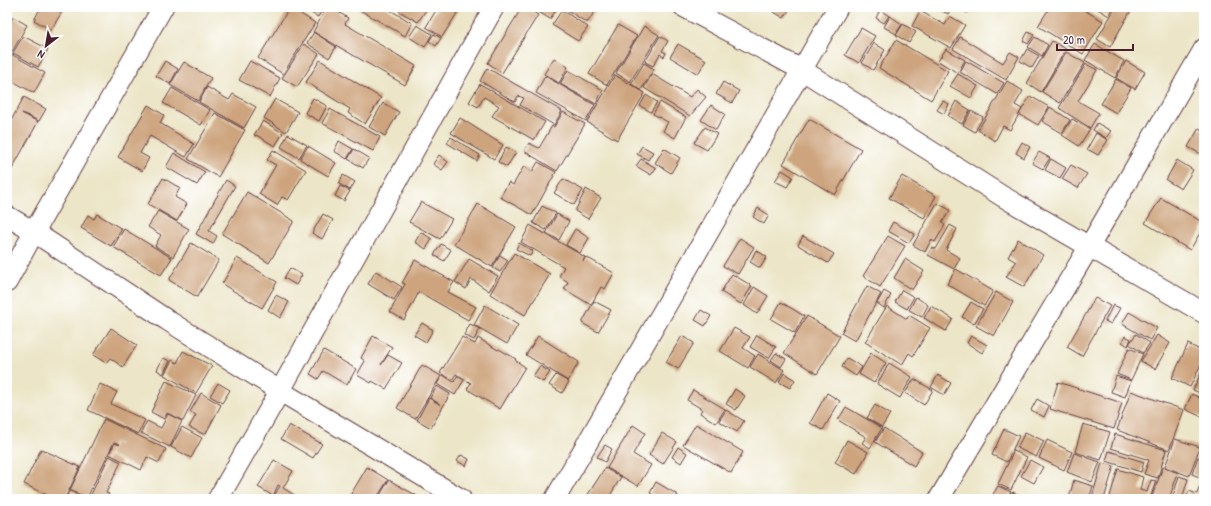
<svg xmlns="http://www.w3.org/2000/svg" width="1211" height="506" viewBox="0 0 1211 506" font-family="'Patrick Hand',sans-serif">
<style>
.building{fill:#cda47e}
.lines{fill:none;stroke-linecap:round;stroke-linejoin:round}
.street-casing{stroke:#623d42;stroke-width:22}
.street{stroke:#fff;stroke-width:20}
</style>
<rect width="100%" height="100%" fill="#fff"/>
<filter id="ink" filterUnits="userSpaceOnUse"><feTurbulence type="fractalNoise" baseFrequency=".025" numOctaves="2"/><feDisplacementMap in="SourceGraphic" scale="8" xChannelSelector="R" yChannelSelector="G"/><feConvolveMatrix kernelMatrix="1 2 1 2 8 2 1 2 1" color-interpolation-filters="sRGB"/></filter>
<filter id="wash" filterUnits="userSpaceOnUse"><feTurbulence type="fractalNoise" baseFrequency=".012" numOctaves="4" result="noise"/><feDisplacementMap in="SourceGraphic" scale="16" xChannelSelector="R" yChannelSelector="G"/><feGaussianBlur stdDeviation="0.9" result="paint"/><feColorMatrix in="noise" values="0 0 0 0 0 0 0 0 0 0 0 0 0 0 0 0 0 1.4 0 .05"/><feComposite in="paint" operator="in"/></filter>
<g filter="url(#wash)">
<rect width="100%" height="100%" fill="#ece5c7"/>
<g id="blocks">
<g class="building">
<polygon points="41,7 65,7 51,30 34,20"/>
<polygon points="290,7 315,23 283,74 258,58"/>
<polygon points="305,7 324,7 318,17 304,9"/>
<polygon points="327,7 330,7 348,18 345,24 416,66 405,85 313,32"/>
<polygon points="360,7 385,7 412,23 405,36 358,9"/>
<polygon points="402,7 428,7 418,22 399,11"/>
<polygon points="438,7 461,7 442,37 426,27"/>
<polygon points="522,7 525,7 538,15 502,73 488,63"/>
<polygon points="531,7 558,7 550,19"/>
<polygon points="563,7 598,7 587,23"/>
<polygon points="777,7 783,7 789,10 784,18 774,12"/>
<polygon points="936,7 952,7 948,14"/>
<polygon points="957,7 971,7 967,13"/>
<polygon points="1050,7 1079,7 1103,21 1083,54 1038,26"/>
<polygon points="1096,7 1114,7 1109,16 1096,8"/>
<polygon points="1116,7 1133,7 1110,47 1097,39"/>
<polygon points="562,10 588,27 578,41 552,25"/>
<polygon points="880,10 889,16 884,23 876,18"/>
<polygon points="920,11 945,25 950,16 965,25 951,48 912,26"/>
<polygon points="890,16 902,24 896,34 884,27"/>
<polygon points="13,17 27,25 12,52 7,49 7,28"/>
<polygon points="903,24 916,32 909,43 896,35"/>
<polygon points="417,25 432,34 425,47 409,37"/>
<polygon points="618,25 637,36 607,85 589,74"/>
<polygon points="644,26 659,35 630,82 616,73"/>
<polygon points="861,28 875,36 859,63 845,55"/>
<polygon points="314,32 336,47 329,58 307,43"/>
<polygon points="1028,32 1034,35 1028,44 1023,41"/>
<polygon points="434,34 441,38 436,46 429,41"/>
<polygon points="23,36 48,49 38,67 13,53"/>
<polygon points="660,36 668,41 662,51 666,53 664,57 660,54 653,66 645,62"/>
<polygon points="960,37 1003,63 1010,52 1019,57 1006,80 953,49"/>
<polygon points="1035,37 1048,45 1042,56 1028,47"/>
<polygon points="896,40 948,71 931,100 879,68"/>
<polygon points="1052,41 1066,49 1041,92 1027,83"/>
<polygon points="874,43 885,50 873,70 862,63"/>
<polygon points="304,44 319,54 297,87 282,78"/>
<polygon points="678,44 706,60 698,74 670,57"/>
<polygon points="1095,44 1124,61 1115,78 1085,60"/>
<polygon points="946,49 965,60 958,73 938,61"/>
<polygon points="1027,49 1039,56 1032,68 1020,61"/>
<polygon points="7,52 45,73 34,93 7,78"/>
<polygon points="1066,52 1085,63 1060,103 1042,92"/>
<polygon points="554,58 568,67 559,83 544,74"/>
<polygon points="320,60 381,98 365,124 348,113 350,109 306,82"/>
<polygon points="165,61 178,69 170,84 156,76"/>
<polygon points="250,61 280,78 270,97 239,80"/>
<polygon points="966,61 1004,83 997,94 960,72"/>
<polygon points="1126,61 1145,72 1135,89 1116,78"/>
<polygon points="184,62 211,78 198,101 170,85"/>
<polygon points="644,63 654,69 641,90 631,84"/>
<polygon points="1086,64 1097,70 1078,101 1099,113 1090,128 1059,108"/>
<polygon points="487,68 562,111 554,125 520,105 524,98 518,96 515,102 480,81"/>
<polygon points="568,70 603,90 596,104 560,84"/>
<polygon points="652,74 690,97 697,89 706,97 690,116 644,88"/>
<polygon points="958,74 978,86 971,98 950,86"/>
<polygon points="615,75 645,93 617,140 587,122"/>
<polygon points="545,76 595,105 586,121 536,93"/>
<polygon points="1116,79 1131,88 1116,113 1101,104"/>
<polygon points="1007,81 1023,91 1015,105 1022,109 1010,130 1003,126 995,141 978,130"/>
<polygon points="723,82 739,91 732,103 716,94"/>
<polygon points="480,84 545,122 534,140 492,116 499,106 484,97 478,107 469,102"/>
<polygon points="207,87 229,100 233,94 256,107 244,128 199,102"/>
<polygon points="172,88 210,110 201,125 163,103"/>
<polygon points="646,95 657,102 651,112 640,106"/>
<polygon points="1030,96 1049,107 1038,125 1019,114"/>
<polygon points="24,97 46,109 39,121 22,113 38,122 7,178 7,128"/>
<polygon points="313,98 327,106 319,121 305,113"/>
<polygon points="275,99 298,112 286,132 264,118"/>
<polygon points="943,101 949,104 944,114 937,110"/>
<polygon points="956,101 970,110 962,124 948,116"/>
<polygon points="660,102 686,117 675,138 663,131 668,122 653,114"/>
<polygon points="383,103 399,112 385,136 369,127"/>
<polygon points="148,105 164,115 160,123 194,144 186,157 150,136 140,153 149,158 142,171 118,157"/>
<polygon points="711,105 725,114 716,130 701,120"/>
<polygon points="1050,107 1070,120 1062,133 1042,121"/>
<polygon points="330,109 380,137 373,151 322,123"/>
<polygon points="971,111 983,117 975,132 963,125"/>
<polygon points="563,112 585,124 557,171 524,151 529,143 539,148 552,126 554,127"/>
<polygon points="215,113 245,130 218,177 188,159"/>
<polygon points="460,118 503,145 494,159 451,133"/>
<polygon points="809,119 861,149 835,195 783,164"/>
<polygon points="1072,119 1090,129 1079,146 1062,135"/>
<polygon points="263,121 283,133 275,146 256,135 256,136 254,135"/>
<polygon points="1097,123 1111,131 1106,138 1093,130"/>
<polygon points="705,127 717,134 707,150 694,143"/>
<polygon points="1199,128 1204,131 1204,149 1201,154 1188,147"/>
<polygon points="1096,133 1108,140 1098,155 1087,149"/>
<polygon points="288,134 307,145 299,158 281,147"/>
<polygon points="451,137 480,155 477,161 447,143"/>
<polygon points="339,141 353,149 347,159 334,151"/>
<polygon points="1022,142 1030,147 1024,158 1016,153"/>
<polygon points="308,146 336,163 328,176 300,159"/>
<polygon points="642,146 653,152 648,160 637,154"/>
<polygon points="506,147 516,152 507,167 498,162"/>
<polygon points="664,148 680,158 671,173 655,163"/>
<polygon points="354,149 369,158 363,168 348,159"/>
<polygon points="273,150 306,170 288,200 282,197 277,205 259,194 276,165 267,160"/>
<polygon points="1039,152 1050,158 1043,169 1032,163"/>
<polygon points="174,153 205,172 197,185 166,167"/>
<polygon points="439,155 448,162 442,170 433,164"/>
<polygon points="641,159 656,168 651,175 636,166"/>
<polygon points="1051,159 1066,168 1060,178 1045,170"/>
<polygon points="1177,160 1193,170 1181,189 1166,180"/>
<polygon points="538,162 556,172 532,215 500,197 509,182 513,185 524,166 532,172"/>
<polygon points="1071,165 1087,174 1078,188 1062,179"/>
<polygon points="782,170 793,177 787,187 775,181"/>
<polygon points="343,175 355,182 350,190 339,184"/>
<polygon points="902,176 936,196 924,218 889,198"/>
<polygon points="163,178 180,188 175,197 187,204 177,221 148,204"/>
<polygon points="563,179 583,190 574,205 554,193"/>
<polygon points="226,180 235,186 209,231 217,236 213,244 196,234"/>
<polygon points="340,186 350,191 344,201 335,196"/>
<polygon points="586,189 601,198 588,219 575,211"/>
<polygon points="247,192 294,221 269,263 222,234"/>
<polygon points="1161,198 1204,223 1204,226 1190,250 1145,223"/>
<polygon points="421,202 452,219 440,239 409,222"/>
<polygon points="937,203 950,210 942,223 945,225 935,242 931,240 925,252 913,245"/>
<polygon points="478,204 516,227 492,267 454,244"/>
<polygon points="542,206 556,213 546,230 533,223"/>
<polygon points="758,208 769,215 764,224 753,217"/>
<polygon points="158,211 189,229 173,257 155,246 161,235 148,227"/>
<polygon points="97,214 122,229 111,246 81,228 88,215 94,219"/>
<polygon points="323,214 333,220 322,239 312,233"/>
<polygon points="557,214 569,221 559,240 546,233"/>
<polygon points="893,222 915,234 909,243 888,231"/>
<polygon points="530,225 585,257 583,261 586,257 614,273 605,289 601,287 591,305 564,289 568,282 559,276 564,267 521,242"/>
<polygon points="950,225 957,229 946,250 960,258 954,269 928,255 932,247 936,249"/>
<polygon points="124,229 172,258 161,275 113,247"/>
<polygon points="575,229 589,238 580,253 566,245"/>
<polygon points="421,232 432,239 426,249 415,242"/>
<polygon points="803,236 834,254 828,263 798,245"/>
<polygon points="888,236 905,246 880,287 863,276"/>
<polygon points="740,238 754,247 738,274 723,266"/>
<polygon points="1018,239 1043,255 1024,287 1006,277 1016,262 1008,257"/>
<polygon points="191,243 219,260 197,297 169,280"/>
<polygon points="519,243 533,251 530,256 516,249"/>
<polygon points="441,244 451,250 444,261 434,255"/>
<polygon points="756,250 767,257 760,268 750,262"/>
<polygon points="514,253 550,274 525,315 490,294"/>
<polygon points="500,255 508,260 500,272 493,268"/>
<polygon points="237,258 277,282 262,308 222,284"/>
<polygon points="469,259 498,276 489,291 471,279 466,289 455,282"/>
<polygon points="905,259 924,271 912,290 894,278"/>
<polygon points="415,260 454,282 448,292 476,307 468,320 419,292 404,320 390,312 405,284 402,283"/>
<polygon points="290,268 302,275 296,285 284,278"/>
<polygon points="956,269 993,291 984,306 947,284"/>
<polygon points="376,271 402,287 394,300 368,284"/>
<polygon points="732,274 752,286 741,304 721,292"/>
<polygon points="867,286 881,294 855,341 841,333"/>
<polygon points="754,287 768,296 757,314 744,305"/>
<polygon points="902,290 914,297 907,309 895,302"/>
<polygon points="884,291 891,295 884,308 877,303"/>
<polygon points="996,292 1013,302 994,336 976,326"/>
<polygon points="276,295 289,302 280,318 268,310"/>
<polygon points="916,297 928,305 922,317 909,310"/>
<polygon points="1095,298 1110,306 1082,356 1067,347"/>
<polygon points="594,301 611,310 598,332 582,323"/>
<polygon points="781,302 804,316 795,333 771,319"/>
<polygon points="971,302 983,309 974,324 962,317"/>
<polygon points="485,305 518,325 507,344 474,325"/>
<polygon points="1113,305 1120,308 1111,324 1105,321"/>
<polygon points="887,306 907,319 909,315 930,328 913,356 909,353 902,365 865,342"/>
<polygon points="931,306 953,319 946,331 924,318"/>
<polygon points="701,310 711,316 705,326 695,320"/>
<polygon points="1129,312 1157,328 1150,340 1122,324"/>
<polygon points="807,316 840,336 817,374 784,353"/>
<polygon points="422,323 433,330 426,342 414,335"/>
<polygon points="470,324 480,329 474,340 464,335"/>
<polygon points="111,328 137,345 123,367 110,358 106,363 93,355"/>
<polygon points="734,328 750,337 743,348 755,356 748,368 720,351"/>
<polygon points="1136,334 1150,343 1143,353 1129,344"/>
<polygon points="757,335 776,347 769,358 750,347"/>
<polygon points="1157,335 1170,343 1155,369 1141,361"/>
<polygon points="373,336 392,347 381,365 388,355 402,363 386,389 372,381 371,383 357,375 365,361 361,358"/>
<polygon points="538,336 579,362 568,381 526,355"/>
<polygon points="682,336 694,343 678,369 666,362"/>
<polygon points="971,336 987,345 982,353 967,343"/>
<polygon points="1125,336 1131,339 1128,346 1122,342"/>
<polygon points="462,337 475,344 478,338 498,350 499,349 516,359 515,360 525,367 500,409 467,389 471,383 456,374 452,380 440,373"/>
<polygon points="1188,344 1204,352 1204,358 1190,387 1172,378"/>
<polygon points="1129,348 1143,354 1131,380 1117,374"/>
<polygon points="324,350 356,369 347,385 323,371 318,379 310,374"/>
<polygon points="183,351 212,366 196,393 164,375 172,360 177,363"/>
<polygon points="776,353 786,359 781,367 771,360"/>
<polygon points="871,353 886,363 874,383 859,374"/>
<polygon points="758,354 784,370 776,383 750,367"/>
<polygon points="163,358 170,361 163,374 157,370"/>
<polygon points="847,358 862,367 856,376 842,367"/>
<polygon points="889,363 912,377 900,398 877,384"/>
<polygon points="422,365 441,376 415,419 397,408"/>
<polygon points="540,366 550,372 543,382 533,376"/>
<polygon points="1204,366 1204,395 1193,390"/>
<polygon points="784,373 795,380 790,388 779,382"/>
<polygon points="443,375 454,382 457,376 464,380 455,395 437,384"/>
<polygon points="556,375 569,382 562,393 549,385"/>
<polygon points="938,375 951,383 944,395 931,387"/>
<polygon points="1116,376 1131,381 1125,397 1111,392"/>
<polygon points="914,379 933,390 924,405 905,393"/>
<polygon points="166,381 196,395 183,421 167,413 164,419 151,412"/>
<polygon points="1058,382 1122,403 1114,429 1050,409"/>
<polygon points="218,383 230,390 222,403 210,396"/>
<polygon points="100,384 117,392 111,404 145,420 138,434 88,410"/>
<polygon points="437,386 450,394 431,428 417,420 429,398 441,405 430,398"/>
<polygon points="735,389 745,396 736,410 726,404"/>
<polygon points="693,390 725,409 716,423 700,413 702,409 687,400"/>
<polygon points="1131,391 1184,410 1169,450 1117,430"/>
<polygon points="201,393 221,405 205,435 189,427 196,415 190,412"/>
<polygon points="827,393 840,401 823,430 810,423"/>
<polygon points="1192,394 1204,400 1204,418 1185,409"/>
<polygon points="1037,399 1049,406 1044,417 1031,410"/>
<polygon points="875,405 890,414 882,427 867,418"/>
<polygon points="846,407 882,428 870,448 862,443 866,437 838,420"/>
<polygon points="726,410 744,421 737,432 719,421"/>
<polygon points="168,414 182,421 170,447 141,433 147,421 161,428"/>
<polygon points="104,419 166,449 159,463 147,457 141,470 109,454 115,443 119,445 120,444 114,442 87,498 70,490"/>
<polygon points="696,424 743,452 731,473 683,445"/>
<polygon points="1083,424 1110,432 1101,460 1075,452"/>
<polygon points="289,425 322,444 313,458 281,439"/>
<polygon points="633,425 645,433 633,454 651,465 638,486 607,468"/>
<polygon points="182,427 202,438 191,458 171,447"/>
<polygon points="884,428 922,452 914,466 875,442"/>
<polygon points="1004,429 1019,436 1007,462 992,455"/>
<polygon points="1025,432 1044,441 1036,457 1017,448"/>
<polygon points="662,433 677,442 663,464 649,455"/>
<polygon points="1115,434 1166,450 1158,478 1144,474 1149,460 1111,448"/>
<polygon points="1175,439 1200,447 1189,476 1165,467"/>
<polygon points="847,440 868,452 856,474 835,462"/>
<polygon points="1047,440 1072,452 1064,470 1039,458"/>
<polygon points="605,445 612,449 605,462 597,457"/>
<polygon points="678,447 687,453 681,463 672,457"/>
<polygon points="41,449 80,467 65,499 48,499 49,496 24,484"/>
<polygon points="1014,451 1027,457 1011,490 998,484"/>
<polygon points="1109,451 1144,462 1141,472 1106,461"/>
<polygon points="1074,453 1100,462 1092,482 1067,472"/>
<polygon points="461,455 469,459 466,466 457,461"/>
<polygon points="109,456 121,462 106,493 109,494 107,499 89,499"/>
<polygon points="1198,457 1204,459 1204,479 1192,474"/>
<polygon points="274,460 293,471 283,488 301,499 272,499 280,486 278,485 273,496 258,487"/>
<polygon points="1030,460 1043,467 1034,483 1021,476"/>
<polygon points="1102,463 1114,466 1104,499 1098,499 1092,497"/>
<polygon points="367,467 388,480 376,499 348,499"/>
<polygon points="1163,467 1178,473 1169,499 1151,499"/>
<polygon points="605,468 621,477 608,499 585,499"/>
<polygon points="1118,469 1143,477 1140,490 1147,492 1151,480 1156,481 1150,499 1119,499 1110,496"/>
<polygon points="1179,476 1188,479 1182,499 1173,496"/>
<polygon points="389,480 419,497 418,499 387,499 380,495"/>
<polygon points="1074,480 1093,486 1089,499 1072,499 1069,498"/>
<polygon points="1202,480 1204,481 1204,499 1186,499 1189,491 1197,494"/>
<polygon points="656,482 678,495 675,499 660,499 650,493"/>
<polygon points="998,486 1011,492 1007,499 997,499 992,496"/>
<polygon points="69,491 87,499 65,499"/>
<polygon points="1013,492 1022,497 1021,499 1010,499"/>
</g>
</g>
</g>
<g filter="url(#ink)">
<use href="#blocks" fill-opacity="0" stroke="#623d42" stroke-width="1"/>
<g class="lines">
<defs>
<g id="street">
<polyline points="684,7 802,70 1002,196 1204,313"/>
<polyline points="7,216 34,232 167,320 280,391 461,499"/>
<polyline points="7,282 34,232 163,7"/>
<polyline points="218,499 280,391 494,7"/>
<polyline points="555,499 838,7"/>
<polyline points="939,499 1089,247 1204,49"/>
</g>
</defs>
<use href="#street" class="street-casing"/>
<use href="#street" class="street"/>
</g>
</g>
<rect width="1211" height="506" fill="none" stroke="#fff" stroke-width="24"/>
<g transform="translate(46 46) rotate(211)" stroke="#ffffff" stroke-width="3" paint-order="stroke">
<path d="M0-3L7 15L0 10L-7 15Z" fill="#4a1f2b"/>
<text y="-6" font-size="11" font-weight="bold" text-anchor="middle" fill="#4a1f2b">N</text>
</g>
<path d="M1057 44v6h76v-6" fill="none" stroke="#4a1f2b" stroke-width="2"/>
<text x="1063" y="44" font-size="12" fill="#4a1f2b" stroke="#ffffff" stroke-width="3" paint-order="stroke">20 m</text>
</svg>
